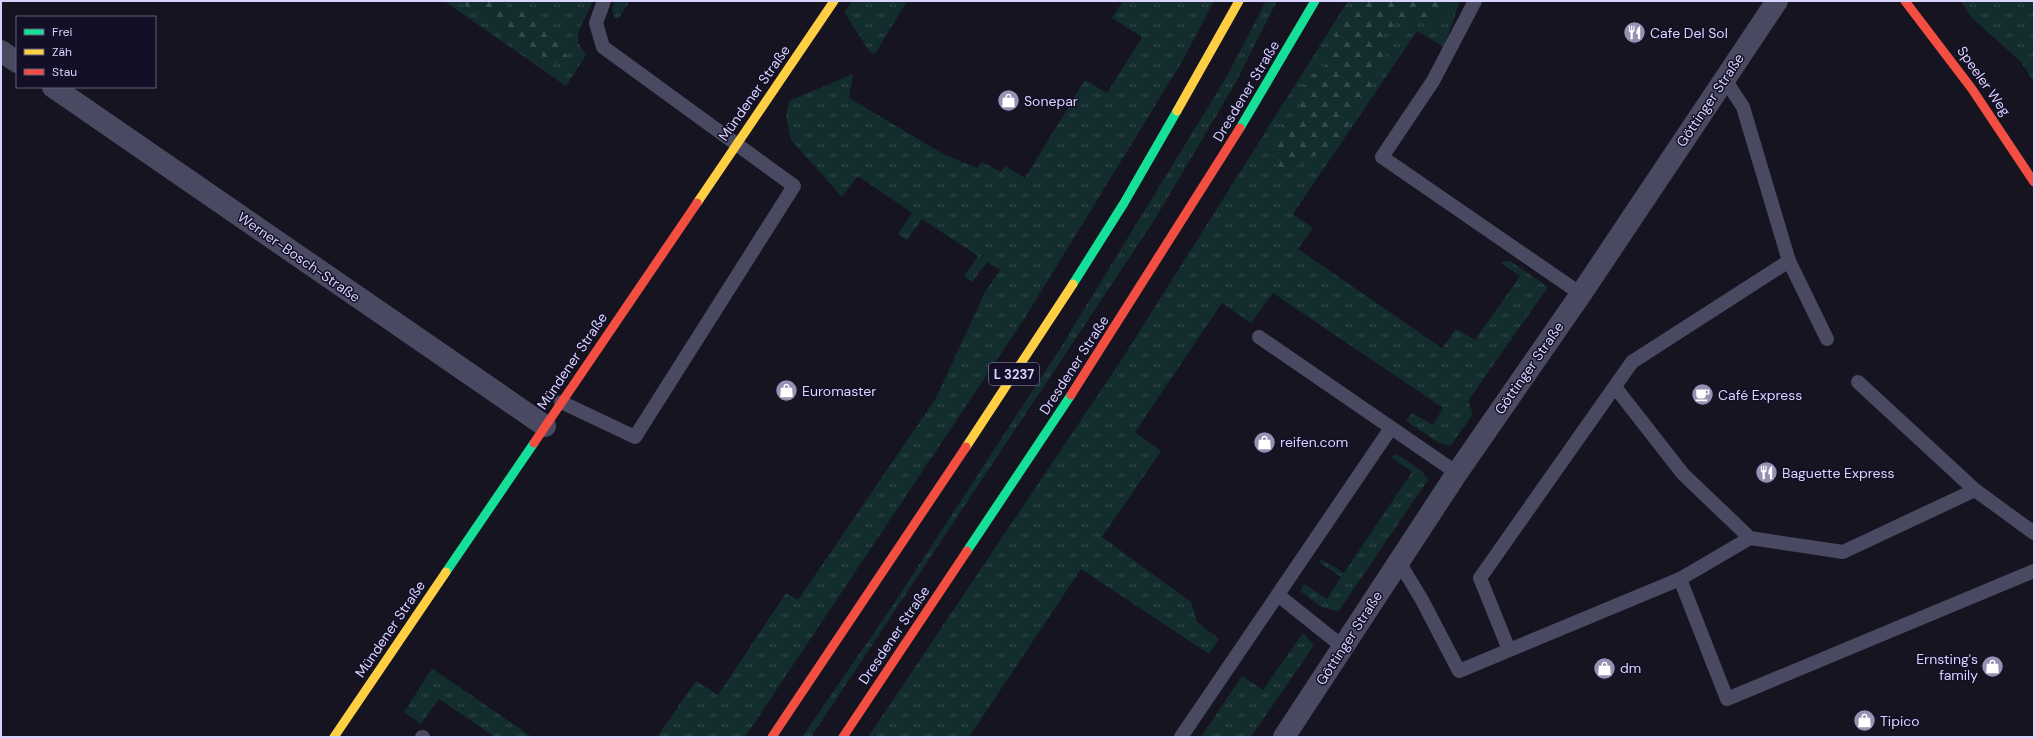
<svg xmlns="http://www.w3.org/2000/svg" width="2035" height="738" viewBox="0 0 2035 738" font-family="'DM Sans',sans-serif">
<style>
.grass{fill:url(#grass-tufts)}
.forest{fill:url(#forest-firs)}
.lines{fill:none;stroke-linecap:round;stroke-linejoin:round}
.lane{stroke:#4a4962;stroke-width:14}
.street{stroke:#4a4962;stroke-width:22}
.fast{stroke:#16e098;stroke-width:9}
.slow{stroke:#ffcf43;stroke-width:9}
.jam{stroke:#f24e42;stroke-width:9}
.labels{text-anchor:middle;stroke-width:3;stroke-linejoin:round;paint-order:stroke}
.shield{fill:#130f26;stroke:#9e99be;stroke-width:1}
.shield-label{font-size:13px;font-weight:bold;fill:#d9d4ff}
.poi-label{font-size:14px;fill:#d9d4ff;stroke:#130f26;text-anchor:start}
.street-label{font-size:14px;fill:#d9d4ff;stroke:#130f26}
</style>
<defs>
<pattern id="grass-tufts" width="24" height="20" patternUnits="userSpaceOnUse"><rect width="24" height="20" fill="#132c2d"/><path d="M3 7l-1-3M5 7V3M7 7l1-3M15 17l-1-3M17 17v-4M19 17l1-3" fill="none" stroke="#354a4c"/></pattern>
<pattern id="forest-firs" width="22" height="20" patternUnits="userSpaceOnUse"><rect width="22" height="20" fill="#132c2d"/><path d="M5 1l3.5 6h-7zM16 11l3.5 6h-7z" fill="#354a4c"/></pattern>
</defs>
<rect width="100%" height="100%" fill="#161421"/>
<g class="grass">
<polygon points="444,1 593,1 578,32 578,43 586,55 566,86"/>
<polygon points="615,1 630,1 618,19 615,18 612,8"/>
<polygon points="852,1 907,1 875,54 870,52 844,12"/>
<polygon points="1123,1 1214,1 1183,60 1026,316 745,737 657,737 696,681 718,695 786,593 798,600 936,398 985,292 1000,270 987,262 972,282 964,276 978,256 922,219 907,240 898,234 912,213 858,176 842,197 791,140 786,117 789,101 853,74 849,98 945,155 977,168 982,162 1001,172 1005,166 1025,178 1085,80 1107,93 1142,37 1112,18"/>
<polygon points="1266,1 1277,1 1236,82 1155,219 811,737 802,737 891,608 1061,347 1227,76"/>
<polygon points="1348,1 1460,1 1444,47 1417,31 1293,214 1313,228 1298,249 1442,348 1456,329 1475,340 1520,276 1501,263 1505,261 1510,261 1548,287 1468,401 1473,414 1451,445 1439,443 1406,421 1412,413 1433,425 1443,408 1273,293 1251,323 1222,303 1135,432 1161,451 1102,537 1191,602 1197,622 1219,639 1209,654 1081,569 969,737 868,737 1122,359"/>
<polygon points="1961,1 2034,1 2034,82 2021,62 1971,17"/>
<polygon points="1395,455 1398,455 1422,471 1428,480 1338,612 1320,606 1300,591 1305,584 1327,599 1341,577 1319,562 1321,559 1344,573 1412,472 1391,457"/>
<polygon points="1303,633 1314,645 1251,737 1201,737 1242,676 1263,690"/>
<polygon points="432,669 433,669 532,737 495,737 439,699 421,724 404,712"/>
</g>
<g class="forest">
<polygon points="458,1 494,1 532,14 558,40 567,56 562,65 547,60 535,48 514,39 500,21 471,10"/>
<polygon points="1358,1 1451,1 1439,21 1399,20 1382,37 1386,61 1352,119 1336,142 1292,169 1279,169 1271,153 1282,124 1299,115 1301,93 1309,76 1324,70 1333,51 1336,30 1353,12"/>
</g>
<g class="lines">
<g class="lane">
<polyline points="1475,1 1433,81 1382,157 1581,294"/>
<polyline points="1724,78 1743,107 1789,261 1827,339"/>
<polyline points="1259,337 1457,473"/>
<polyline points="1858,382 1975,490 2034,533"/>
<polyline points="1615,387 1683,474 1750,538"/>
<polyline points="561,402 635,437 794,186 603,47 596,23 604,1"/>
<polyline points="1399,562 1422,600 1459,671 1680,579 1727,699 2034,571"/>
<polyline points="1680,579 1750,538 1843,552 1975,490"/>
<polyline points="1278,595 1343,647"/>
<polyline points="1509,650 1480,578 1632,362 1789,261"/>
<polyline points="422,737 423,737"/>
<polyline points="1181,737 1391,428"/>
</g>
<g class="street">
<polyline points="1,51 17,62"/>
<polyline points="53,87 545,426"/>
<polyline points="1284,737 1457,473 1581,294 1777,1"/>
</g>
<g class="fast">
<polyline points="1240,128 1315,1"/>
<polyline points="1073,284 1124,203 1177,111"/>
<polyline points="967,551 1071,395"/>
<polyline points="446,572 534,443"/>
</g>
<g class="slow">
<polyline points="1177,111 1239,1"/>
<polyline points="697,203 834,1"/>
<polyline points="966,447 1073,284"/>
<polyline points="334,737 446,572"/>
</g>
<g class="jam">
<polyline points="1905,1 1972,89 2034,182"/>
<polyline points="1071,395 1240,128"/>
<polyline points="534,443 697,203"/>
<polyline points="772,737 966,447"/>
<polyline points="843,737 967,551"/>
</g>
</g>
<defs>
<symbol id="restaurant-disc" viewBox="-11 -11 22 22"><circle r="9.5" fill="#9591b1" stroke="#130f26"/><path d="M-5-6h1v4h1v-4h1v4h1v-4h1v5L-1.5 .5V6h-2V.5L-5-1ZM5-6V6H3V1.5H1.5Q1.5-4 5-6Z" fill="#fff"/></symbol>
<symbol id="shop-disc" viewBox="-11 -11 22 22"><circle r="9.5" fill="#9591b1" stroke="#130f26"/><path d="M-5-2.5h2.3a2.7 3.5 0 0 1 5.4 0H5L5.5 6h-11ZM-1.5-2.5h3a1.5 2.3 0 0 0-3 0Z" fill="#fff"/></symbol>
<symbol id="cafe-disc" viewBox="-11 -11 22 22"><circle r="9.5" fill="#9591b1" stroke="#130f26"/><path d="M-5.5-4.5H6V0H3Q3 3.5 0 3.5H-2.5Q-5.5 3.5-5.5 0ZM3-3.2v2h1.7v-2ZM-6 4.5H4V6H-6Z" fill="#fff"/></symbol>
</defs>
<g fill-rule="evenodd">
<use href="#restaurant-disc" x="1622" y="20" width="25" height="25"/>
<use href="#shop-disc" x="996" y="88" width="25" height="25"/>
<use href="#shop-disc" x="774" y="378" width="25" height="25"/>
<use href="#cafe-disc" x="1690" y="382" width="25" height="25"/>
<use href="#shop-disc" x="1252" y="430" width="25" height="25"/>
<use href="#restaurant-disc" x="1754" y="460" width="25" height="25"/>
<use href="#shop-disc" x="1980" y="654" width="25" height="25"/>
<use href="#shop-disc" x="1592" y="656" width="25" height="25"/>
<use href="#shop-disc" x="1852" y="708" width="25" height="25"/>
</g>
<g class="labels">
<rect class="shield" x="989" y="363" width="50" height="22" rx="3"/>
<g class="shield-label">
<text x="1014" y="379">L 3237</text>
</g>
<g class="poi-label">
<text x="1650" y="38">Cafe Del Sol</text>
<text x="1024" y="106">Sonepar</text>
<text x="802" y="396">Euromaster</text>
<text x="1718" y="400">Café Express</text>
<text x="1280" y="447">reifen.com</text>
<text x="1782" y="478">Baguette Express</text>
<text x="1978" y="664" text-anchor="end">Ernsting's<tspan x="1978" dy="16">family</tspan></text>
<text x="1620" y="673">dm</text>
<text x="1880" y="726">Tipico</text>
</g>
<g class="street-label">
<text transform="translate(1984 81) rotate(55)" y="5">Speeler Weg</text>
<text transform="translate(1246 91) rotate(-59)" y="5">Dresdener Straße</text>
<text transform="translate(754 93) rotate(-55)" y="5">Mündener Straße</text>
<text transform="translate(1710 100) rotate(-56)" y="5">Göttinger Straße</text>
<text transform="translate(299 257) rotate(35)" y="5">Werner-Bosch-Straße</text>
<text transform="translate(572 361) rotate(-56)" y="5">Mündener Straße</text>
<text transform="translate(1074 365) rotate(-57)" y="5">Dresdener Straße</text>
<text transform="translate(1529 368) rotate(-55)" y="5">Göttinger Straße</text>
<text transform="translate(390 629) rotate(-56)" y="5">Mündener Straße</text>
<text transform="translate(894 635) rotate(-56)" y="5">Dresdener Straße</text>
<text transform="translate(1349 638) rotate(-57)" y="5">Göttinger Straße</text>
</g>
</g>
<rect width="2035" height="738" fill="none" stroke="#d9d4ff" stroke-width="4"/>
<rect x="16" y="16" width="140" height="72" fill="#130f26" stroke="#625e7d"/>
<rect x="24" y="29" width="20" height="6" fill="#16e098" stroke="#625e7d"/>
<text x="52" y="36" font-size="12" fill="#d9d4ff">Frei</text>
<rect x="24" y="49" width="20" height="6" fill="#ffcf43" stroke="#625e7d"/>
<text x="52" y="56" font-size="12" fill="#d9d4ff">Zäh</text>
<rect x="24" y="69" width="20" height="6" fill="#f24e42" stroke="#625e7d"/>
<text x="52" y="76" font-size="12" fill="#d9d4ff">Stau</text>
</svg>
